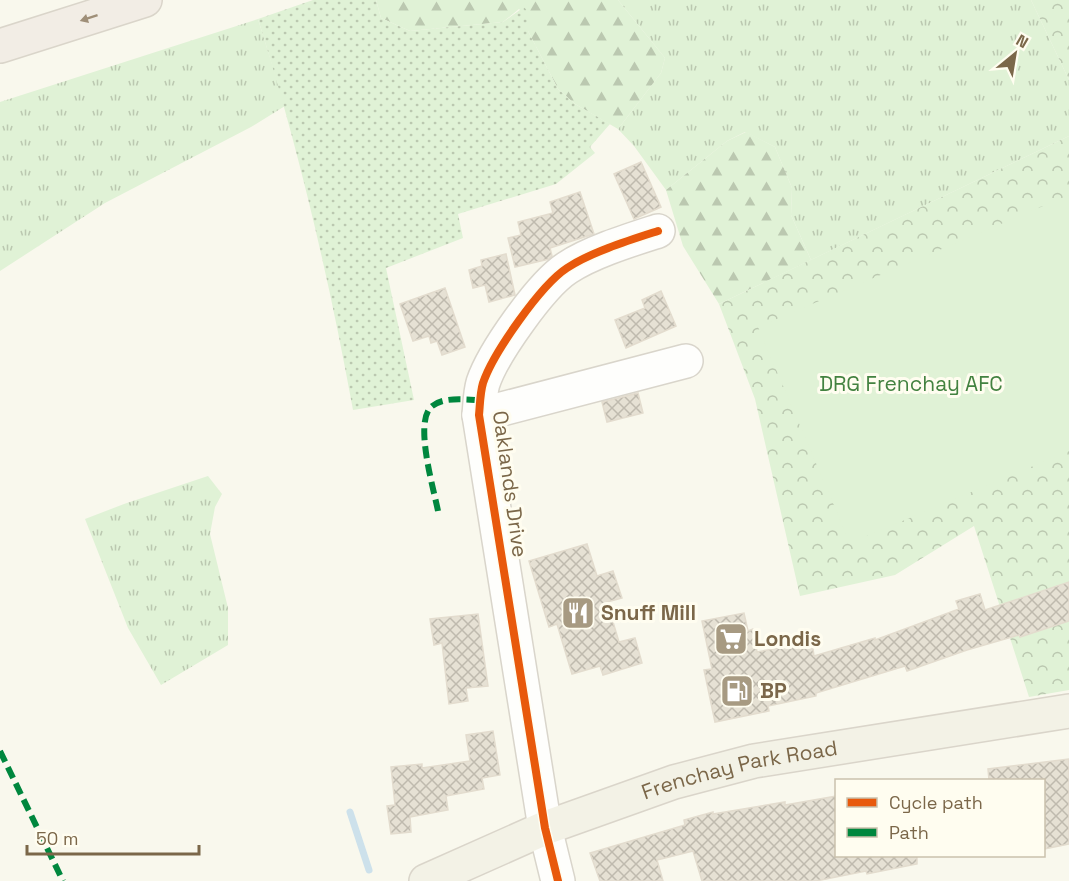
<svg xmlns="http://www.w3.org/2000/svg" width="1069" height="881" viewBox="0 0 1069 881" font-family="'Space Grotesk',sans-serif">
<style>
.grass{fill:url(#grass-tufts)}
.forest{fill:url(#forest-firs)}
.park{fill:url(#park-crowns)}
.garden{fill:url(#garden-dots)}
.pitch{fill:#e0f2d6}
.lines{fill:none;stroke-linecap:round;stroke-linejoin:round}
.stream{stroke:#cde1eb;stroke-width:7}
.building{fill:url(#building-cross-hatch);stroke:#e3dcce;stroke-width:1.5}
.minor-casing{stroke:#d9d5cb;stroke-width:36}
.major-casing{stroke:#dad5ca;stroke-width:36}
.highway-casing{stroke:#dad5ca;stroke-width:36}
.minor{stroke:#fefefc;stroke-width:33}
.major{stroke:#f3f2e6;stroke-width:33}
.highway{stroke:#f2ede5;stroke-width:33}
.quiet{stroke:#00873e;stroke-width:6;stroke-dasharray:12 6;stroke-linecap:butt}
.cycleway-casing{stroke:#fffdf0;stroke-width:11}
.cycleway{stroke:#e8590c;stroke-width:8}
.oneway{fill:#9f8f78}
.labels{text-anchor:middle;stroke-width:6;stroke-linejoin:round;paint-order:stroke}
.park-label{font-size:21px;fill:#438240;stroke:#fffdf0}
.street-label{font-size:21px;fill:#7b6749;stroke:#fffdf0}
.poi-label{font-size:21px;font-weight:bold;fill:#7b6749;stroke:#fffdf0;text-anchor:start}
</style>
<defs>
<pattern id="grass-tufts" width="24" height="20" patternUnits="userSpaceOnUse" patternTransform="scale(1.5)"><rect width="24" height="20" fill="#e0f2d6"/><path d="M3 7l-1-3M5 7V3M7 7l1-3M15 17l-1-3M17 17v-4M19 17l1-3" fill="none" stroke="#bbc8b0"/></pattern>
<pattern id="forest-firs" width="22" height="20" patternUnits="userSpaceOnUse" patternTransform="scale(1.5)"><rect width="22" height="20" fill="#e0f2d6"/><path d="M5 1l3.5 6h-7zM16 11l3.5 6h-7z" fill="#bbc8b0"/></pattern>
<pattern id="park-crowns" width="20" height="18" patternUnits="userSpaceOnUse" patternTransform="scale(1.5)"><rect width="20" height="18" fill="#e0f2d6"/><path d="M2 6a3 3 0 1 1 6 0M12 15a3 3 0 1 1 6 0" fill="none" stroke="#bbc8b0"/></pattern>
<pattern id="garden-dots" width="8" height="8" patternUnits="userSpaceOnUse" patternTransform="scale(1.5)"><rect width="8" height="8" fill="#e0f2d6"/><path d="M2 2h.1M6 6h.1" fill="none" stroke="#bbc8b0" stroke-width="1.8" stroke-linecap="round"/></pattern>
<pattern id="building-cross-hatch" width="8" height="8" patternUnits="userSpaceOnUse" patternTransform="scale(1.5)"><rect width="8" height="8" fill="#e6e1d4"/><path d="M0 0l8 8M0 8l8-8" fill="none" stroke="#bfbaae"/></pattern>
</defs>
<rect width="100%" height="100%" fill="#f9f8ed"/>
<g class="grass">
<polygon points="618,0 1031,0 1069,80 1069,136 811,260 791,215 792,188 775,147 745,132 727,141 666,190 634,146 618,129 661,73 665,58"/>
<polygon points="258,19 285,106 251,127 105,203 0,271 0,102"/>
<polygon points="208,476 222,494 215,507 210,534 228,608 228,645 161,685 128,628 85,519 124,504"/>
</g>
<g class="forest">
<polygon points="376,0 618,0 665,58 661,73 618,129 575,104 558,89 528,31 527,17 519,9 503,22 410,31 381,18"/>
<polygon points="746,132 775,147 792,188 791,215 811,260 719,304 683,246 666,190 727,141"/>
</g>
<g class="park">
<polygon points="1031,0 1069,0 1069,80"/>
<polygon points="1069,136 1069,690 1029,697 974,526 895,575 800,596 755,399 719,304"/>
</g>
<path class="garden" d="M313,0H376L381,18L410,31L503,22L524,7L528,12V31L558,89L575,104L610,124L590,147L595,153L556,184L458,214L463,238L386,268L414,400L353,410C329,278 298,147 258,19Z"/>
<polygon class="pitch" points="1069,195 1069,451 850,543 758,327"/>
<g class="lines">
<polyline class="stream" points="350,812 369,870"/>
</g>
<g class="building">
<polygon points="641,162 661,207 634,219 614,174"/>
<polygon points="580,192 594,234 550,248 552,256 549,259 515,267 508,238 521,235 518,222 553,213 550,202"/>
<polygon points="506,254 515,295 489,302 485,285 473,288 469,270 482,266 481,260"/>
<polygon points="445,288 465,347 442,355 437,341 431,343 429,336 413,341 400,304"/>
<polygon points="661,291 676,326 626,348 615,320 645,308 642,300"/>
<polygon points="638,393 643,413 607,422 602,402"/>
<polygon points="587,544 597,576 613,571 622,598 607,602 619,642 635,638 642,663 603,675 600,666 572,674 557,624 549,627 529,561"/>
<polygon points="1069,582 1069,621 1020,637 1019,635 967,650 907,671 905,666 816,693 816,696 768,706 769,711 715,722 704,670 712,669 702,621 744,613 748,631 753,629 757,652 812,642 814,656 875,638 875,640 959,609 956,601 980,594 985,610"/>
<polygon points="478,614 488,686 466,688 468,701 449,704 442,643 434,645 430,619"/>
<polygon points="493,731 500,775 482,778 484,789 446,796 448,810 410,817 411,832 391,834 387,806 395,805 391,767 422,764 422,768 470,761 466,735"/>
<polygon points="1069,759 1069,844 1044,849 1044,780 989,780 988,769"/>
<polygon points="837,796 837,855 917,855 917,864 867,874 866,871 816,881 702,881 693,851 657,860 663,881 600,881 590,853 685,825 684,820 713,812 713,814 785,802 785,805"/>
</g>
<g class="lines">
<defs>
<g id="minor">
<polyline points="479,415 686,361"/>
<path d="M558,881L545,828L479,415C480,405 480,393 483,383C493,353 541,285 567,268C591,252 630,240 658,231"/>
</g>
<g id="major">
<path id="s1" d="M426,881L545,828L674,782L754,761L1069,711"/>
</g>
<polyline id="highway" points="0,46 145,0"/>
</defs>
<use href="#minor" class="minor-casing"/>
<use href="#major" class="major-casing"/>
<use href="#highway" class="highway-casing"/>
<use href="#minor" class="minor"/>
<use href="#major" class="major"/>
<use href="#highway" class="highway"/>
<g class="quiet">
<path d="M438,511C434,490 414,423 431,407C443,396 465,400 481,400"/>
<polyline points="0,751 63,881"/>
</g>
<defs>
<path id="cycleway" d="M558,881L545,828L479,415C480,405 480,393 483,383C493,353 541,285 567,268C591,252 630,240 658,231"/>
</defs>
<use href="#cycleway" class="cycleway-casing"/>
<use href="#cycleway" class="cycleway"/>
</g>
<defs><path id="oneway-solid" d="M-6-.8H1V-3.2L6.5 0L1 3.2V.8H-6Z" transform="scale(1.5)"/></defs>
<use class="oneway" href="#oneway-solid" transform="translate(89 18) rotate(162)"/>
<defs>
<symbol id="restaurant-square" viewBox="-11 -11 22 22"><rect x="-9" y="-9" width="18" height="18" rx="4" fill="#a79a82" stroke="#fffdf0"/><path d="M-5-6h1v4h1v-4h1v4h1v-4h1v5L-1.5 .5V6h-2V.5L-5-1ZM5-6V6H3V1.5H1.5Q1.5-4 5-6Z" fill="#fff"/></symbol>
<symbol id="supermarket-square" viewBox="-11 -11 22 22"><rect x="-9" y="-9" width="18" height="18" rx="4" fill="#a79a82" stroke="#fffdf0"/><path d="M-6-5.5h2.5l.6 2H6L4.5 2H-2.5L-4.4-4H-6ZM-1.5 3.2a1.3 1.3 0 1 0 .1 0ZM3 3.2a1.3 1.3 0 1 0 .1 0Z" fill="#fff"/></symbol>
<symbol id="fuel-square" viewBox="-11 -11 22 22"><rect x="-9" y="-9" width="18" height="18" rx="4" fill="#a79a82" stroke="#fffdf0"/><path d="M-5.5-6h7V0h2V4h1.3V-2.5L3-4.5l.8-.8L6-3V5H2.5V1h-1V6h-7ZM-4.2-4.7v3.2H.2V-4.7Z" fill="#fff"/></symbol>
</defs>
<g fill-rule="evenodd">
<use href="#restaurant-square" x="559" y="594" width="38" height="38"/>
<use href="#supermarket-square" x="712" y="620" width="38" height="38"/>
<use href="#fuel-square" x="718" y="672" width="38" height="38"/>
</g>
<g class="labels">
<g class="park-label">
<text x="911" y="391">DRG Frenchay AFC</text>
</g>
<g class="street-label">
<text transform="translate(510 484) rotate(82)" y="7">Oaklands Drive</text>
<text dy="7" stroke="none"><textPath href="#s1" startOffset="334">Frenchay Park Road</textPath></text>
</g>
<g class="poi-label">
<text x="601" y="620">Snuff Mill</text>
<text x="754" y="646">Londis</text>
<text x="760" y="698">BP</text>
</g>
</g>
<rect x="835" y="779" width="210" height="78" fill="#fffdf0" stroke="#cac1ad" stroke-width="1.5"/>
<rect x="847" y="798" width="30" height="9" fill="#e8590c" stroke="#cac1ad" stroke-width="1.5"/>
<text x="889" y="809" font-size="18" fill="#7b6749">Cycle path</text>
<rect x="847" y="828" width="30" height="9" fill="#00873e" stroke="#cac1ad" stroke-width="1.5"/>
<text x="889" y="839" font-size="18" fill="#7b6749">Path</text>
<g transform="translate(1015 54) rotate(30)" stroke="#fffdf0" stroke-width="4.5" paint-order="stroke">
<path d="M0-4.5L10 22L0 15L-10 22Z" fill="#7b6749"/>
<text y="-9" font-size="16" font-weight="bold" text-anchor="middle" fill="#7b6749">N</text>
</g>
<path d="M27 845v9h172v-9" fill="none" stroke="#7b6749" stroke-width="3"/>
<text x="36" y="845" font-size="18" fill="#7b6749" stroke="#fffdf0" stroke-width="4.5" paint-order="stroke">50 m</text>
</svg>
